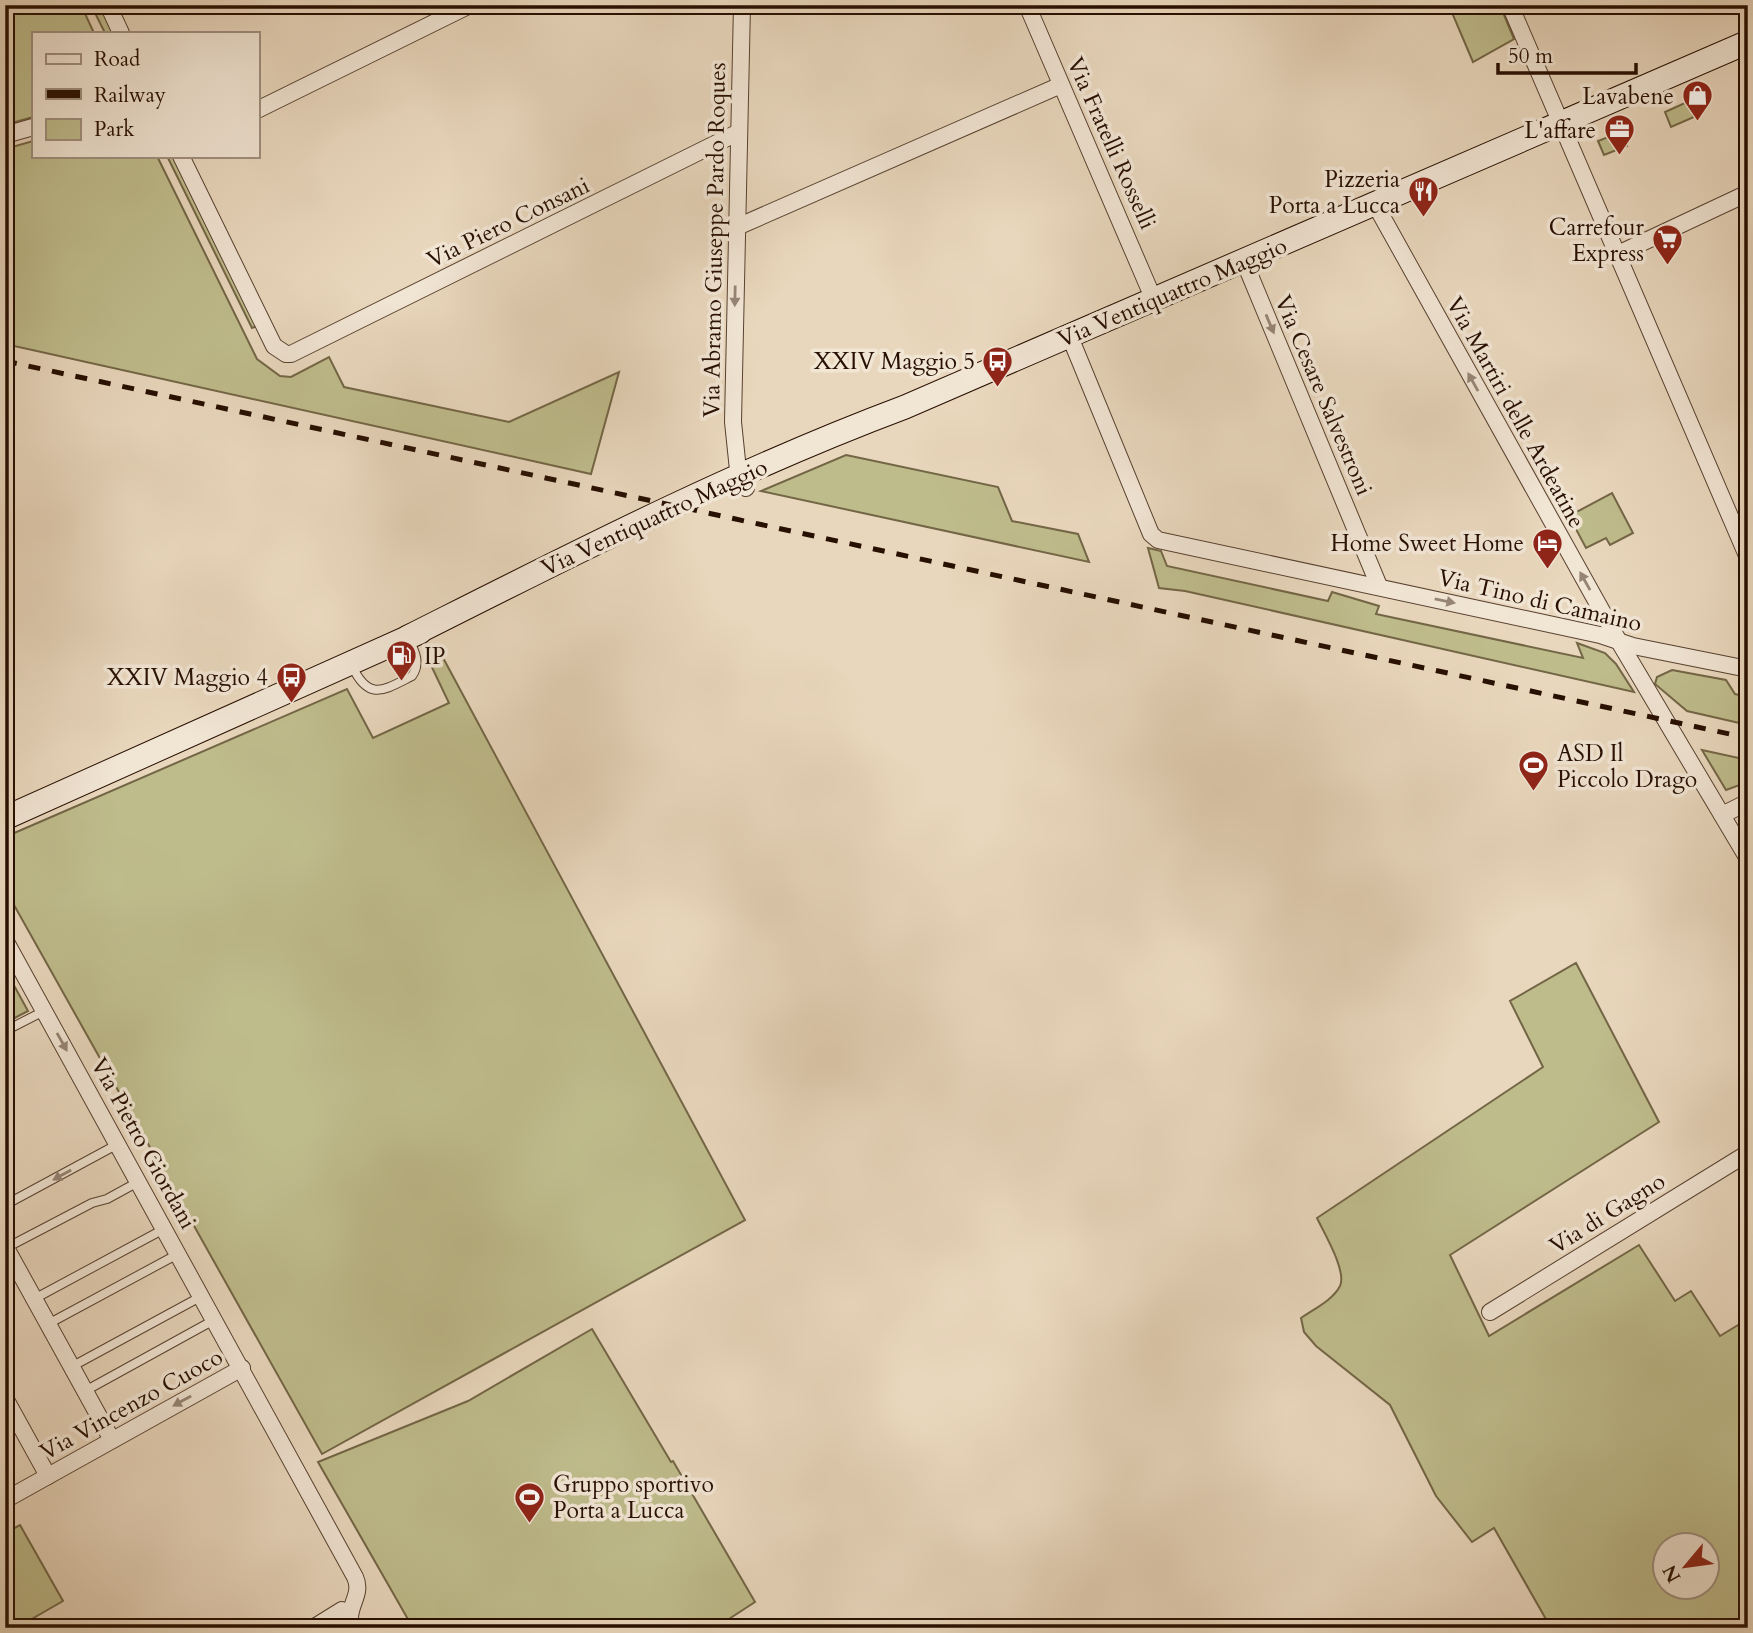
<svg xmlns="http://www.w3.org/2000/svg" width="1753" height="1633" viewBox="0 0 1753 1633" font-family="Cardo,serif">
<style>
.green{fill:#bfbc8c;stroke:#736646;stroke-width:2;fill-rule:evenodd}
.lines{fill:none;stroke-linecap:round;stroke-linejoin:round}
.lane-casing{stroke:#584130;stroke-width:10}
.street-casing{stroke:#584130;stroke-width:18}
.secondary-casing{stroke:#270f01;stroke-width:25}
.lane{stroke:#f1e5d4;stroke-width:8}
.street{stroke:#f1e5d4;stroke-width:16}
.secondary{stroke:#f1e5d4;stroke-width:23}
.rail{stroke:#270f01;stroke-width:5;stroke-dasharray:12 12;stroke-linecap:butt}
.oneway{fill:#968575}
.labels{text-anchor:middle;stroke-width:7;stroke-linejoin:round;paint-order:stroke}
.poi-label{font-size:23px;fill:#270f01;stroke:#f1e5d4;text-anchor:end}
.street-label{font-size:23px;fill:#270f01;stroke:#f1e5d4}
</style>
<rect width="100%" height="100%" fill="#e9d7bd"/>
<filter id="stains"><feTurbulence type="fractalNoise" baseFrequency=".00286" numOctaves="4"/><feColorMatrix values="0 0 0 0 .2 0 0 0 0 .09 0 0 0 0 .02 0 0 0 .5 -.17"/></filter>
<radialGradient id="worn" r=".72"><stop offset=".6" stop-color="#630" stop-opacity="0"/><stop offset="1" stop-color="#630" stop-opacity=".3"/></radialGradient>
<g class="green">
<polygon points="5,5 81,5 94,33 33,33 33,117 5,125"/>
<polygon points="91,5 100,5 113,33 105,33"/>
<polygon points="1455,5 1500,5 1514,39 1473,62 1450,8"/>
<polygon points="1687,102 1694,117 1671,127 1665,112"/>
<polygon points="1621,132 1627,146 1604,155 1598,141"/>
<polygon points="33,141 33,156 157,156 257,359 280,376 291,377 329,357 344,387 509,422 619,372 591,474 5,344 5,149"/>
<polygon points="167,156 173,156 257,326 252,328"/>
<polygon points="846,455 998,487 1012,521 1078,534 1089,562 761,491"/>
<polygon points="1612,493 1633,533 1610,545 1606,538 1586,548 1569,516"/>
<polygon points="1148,548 1161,551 1167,566 1328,601 1332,592 1379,606 1376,614 1583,658 1577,643 1605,653 1616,664 1634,692 1185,591 1159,588"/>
<polygon points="441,654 745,1220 322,1454 5,889 5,837 347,689 373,738 449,703 428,659"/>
<polygon points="1672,670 1726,680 1735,694 1748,697 1748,725 1687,711 1655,684 1657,677"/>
<polygon points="1702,750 1748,760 1748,784 1745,783 1726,790"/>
<path d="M1576,963L1659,1122L1450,1255L1489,1336L1639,1245L1675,1301L1691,1291L1720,1336L1748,1319V1628H1551L1494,1528L1472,1542L1436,1496L1390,1405L1316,1346L1304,1332L1301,1318C1314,1309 1333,1300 1340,1286C1347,1271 1324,1233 1317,1218L1543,1067L1510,1001ZM1666,1546H1708V1588H1666Z"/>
<polygon points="5,969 28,1011 5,1023"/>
<polygon points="592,1329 671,1462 673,1461 755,1602 715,1628 413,1628 318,1462 468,1401"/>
<polygon points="20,1525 63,1601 16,1628 5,1628 5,1533"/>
</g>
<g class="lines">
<defs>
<g id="lane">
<path d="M352,666C369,702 384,690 412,676C421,663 415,652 409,639"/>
<polyline points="5,1031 44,1011"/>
<polyline points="5,1205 118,1144"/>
<polyline points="6,1248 92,1203 107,1199 138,1182"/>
<polyline points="34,1299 164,1229"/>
<polyline points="48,1324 178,1254"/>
<polyline points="71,1367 202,1296"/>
<polyline points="85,1391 214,1320"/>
</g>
<g id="street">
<polyline points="108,5 121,33"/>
<polyline points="742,5 733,422 738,470 746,488"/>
<polyline points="1027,5 1154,300"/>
<polyline points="1510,5 1748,558"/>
<polyline points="257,110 470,5"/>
<polyline points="5,135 33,127"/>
<polyline points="181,156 274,346 286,354 291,354 739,132"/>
<polyline points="1375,204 1618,640 1748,859"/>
<polyline points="737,227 1061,85"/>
<polyline points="1618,254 1748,193"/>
<polyline points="1244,261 1379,586"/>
<polyline points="1070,337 1151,534 1158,540 1600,635 1633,646 1748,669"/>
<polyline points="1722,815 1748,802"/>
<path d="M5,940L355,1577C363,1594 348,1605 350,1622L340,1628"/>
<polyline points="5,1246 112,1440"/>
<polyline points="1490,1312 1748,1153"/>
<polyline points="5,1398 48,1476"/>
<polyline points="5,1500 242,1368"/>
<polyline points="313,1628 342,1610 349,1613"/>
</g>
<g id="secondary">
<path d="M408,637C571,555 734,471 905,407L1748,42"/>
<polyline points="5,818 420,632"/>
</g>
</defs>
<use href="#lane" class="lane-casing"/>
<use href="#street" class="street-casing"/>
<use href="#secondary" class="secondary-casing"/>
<use href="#lane" class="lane"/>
<use href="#street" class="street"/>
<use href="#secondary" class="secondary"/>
<polyline class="rail" points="5,361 1748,738"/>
</g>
<defs><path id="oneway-solid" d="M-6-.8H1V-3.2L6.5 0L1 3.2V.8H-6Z" transform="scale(1.75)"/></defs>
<g class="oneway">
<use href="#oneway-solid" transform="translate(735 296) rotate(91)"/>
<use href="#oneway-solid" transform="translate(1270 324) rotate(67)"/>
<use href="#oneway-solid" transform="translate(1473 382) rotate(-119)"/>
<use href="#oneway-solid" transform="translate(1585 581) rotate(-119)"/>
<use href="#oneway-solid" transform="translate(1445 601) rotate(12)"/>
<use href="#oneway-solid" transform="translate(62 1042) rotate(61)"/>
<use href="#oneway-solid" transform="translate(62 1175) rotate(151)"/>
<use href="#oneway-solid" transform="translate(182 1401) rotate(151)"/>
</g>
<defs>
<symbol id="shop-pin" viewBox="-11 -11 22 30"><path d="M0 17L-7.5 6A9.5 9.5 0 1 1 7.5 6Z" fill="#8f2418" stroke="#f1e5d4"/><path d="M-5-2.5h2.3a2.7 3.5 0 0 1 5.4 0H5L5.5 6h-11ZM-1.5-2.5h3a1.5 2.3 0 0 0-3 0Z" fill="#fff"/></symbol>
<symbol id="office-pin" viewBox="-11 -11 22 30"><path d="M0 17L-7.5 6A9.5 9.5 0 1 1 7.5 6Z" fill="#8f2418" stroke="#f1e5d4"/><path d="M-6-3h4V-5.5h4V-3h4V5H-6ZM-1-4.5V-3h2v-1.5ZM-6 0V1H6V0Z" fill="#fff"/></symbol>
<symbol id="restaurant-pin" viewBox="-11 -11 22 30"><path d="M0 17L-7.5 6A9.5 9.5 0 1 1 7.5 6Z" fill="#8f2418" stroke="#f1e5d4"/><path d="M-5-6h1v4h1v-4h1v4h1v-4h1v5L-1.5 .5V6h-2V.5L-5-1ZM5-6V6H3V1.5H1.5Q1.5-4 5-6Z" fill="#fff"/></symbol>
<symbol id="supermarket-pin" viewBox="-11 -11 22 30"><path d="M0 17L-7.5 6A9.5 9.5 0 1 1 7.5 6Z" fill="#8f2418" stroke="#f1e5d4"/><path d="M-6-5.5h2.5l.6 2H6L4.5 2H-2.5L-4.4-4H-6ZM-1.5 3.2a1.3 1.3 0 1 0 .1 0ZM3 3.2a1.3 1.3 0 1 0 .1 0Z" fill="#fff"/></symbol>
<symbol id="bus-pin" viewBox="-11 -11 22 30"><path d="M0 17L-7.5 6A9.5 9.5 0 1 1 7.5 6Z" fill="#8f2418" stroke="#f1e5d4"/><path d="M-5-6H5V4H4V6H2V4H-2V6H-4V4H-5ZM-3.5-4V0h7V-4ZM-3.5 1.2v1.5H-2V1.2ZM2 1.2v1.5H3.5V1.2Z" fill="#fff"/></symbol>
<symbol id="hotel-pin" viewBox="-11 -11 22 30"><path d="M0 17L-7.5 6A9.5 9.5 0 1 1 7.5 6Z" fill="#8f2418" stroke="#f1e5d4"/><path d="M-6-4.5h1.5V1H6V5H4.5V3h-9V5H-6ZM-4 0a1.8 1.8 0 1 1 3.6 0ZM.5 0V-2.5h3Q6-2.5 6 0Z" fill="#fff"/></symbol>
<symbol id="fuel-pin" viewBox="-11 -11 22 30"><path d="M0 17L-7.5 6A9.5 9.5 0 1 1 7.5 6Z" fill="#8f2418" stroke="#f1e5d4"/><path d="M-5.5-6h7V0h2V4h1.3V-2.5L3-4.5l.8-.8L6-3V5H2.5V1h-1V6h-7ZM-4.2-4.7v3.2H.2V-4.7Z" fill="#fff"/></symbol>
<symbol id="stadium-pin" viewBox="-11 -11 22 30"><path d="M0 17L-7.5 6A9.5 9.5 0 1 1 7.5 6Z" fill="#8f2418" stroke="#f1e5d4"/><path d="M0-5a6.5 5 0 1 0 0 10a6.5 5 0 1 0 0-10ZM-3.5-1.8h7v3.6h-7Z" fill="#fff"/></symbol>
</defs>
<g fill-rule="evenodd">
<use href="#shop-pin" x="1680" y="78" width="35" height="47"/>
<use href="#office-pin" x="1602" y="112" width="35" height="47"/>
<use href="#restaurant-pin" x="1406" y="174" width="35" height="47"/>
<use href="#supermarket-pin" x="1650" y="222" width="35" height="47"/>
<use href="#bus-pin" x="980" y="344" width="35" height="47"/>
<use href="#hotel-pin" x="1530" y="526" width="35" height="47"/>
<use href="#fuel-pin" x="384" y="638" width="35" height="47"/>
<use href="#bus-pin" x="274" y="660" width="35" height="47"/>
<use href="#stadium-pin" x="1516" y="748" width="35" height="47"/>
<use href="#stadium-pin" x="512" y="1480" width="35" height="47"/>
</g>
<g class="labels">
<g class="poi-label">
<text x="1674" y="104">Lavabene</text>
<text x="1596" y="138">L'affare</text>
<text x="1400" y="187">Pizzeria<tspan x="1400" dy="26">Porta a Lucca</tspan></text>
<text x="1644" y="235">Carrefour<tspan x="1644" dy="26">Express</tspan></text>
<text x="975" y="369">XXIV Maggio 5</text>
<text x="1524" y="551">Home Sweet Home</text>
<text x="424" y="664" text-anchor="start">IP</text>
<text x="268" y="685">XXIV Maggio 4</text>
<text x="1557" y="761" text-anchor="start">ASD Il<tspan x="1557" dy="26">Piccolo Drago</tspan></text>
<text x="553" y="1492" text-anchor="start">Gruppo sportivo<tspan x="553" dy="26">Porta a Lucca</tspan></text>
</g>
<g class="street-label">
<text transform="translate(1112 143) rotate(66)" y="8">Via Fratelli Rosselli</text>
<text transform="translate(508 222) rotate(-26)" y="8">Via Piero Consani</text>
<text transform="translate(714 240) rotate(-89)" y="8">Via Abramo Giuseppe Pardo Roques</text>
<text transform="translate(1172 292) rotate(-23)" y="8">Via Ventiquattro Maggio</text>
<text transform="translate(1324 395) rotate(67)" y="8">Via Cesare Salvestroni</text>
<text transform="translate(1516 412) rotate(61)" y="8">Via Martiri delle Ardeatine</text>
<text transform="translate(654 517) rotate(-25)" y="8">Via Ventiquattro Maggio</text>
<text transform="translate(1540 600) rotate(13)" y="8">Via Tino di Camaino</text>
<text transform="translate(144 1143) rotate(61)" y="8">Via Pietro Giordani</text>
<text transform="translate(1607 1213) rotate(-32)" y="8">Via di Gagno</text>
<text transform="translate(131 1404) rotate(-29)" y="8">Via Vincenzo Cuoco</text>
</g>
</g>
<rect width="1753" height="1633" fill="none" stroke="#e9d7bd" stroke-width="28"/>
<rect x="7" y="7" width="1739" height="1619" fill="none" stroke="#270f01" stroke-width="3.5"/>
<rect x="14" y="14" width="1725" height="1605" fill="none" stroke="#270f01" stroke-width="2"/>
<rect x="32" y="32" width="228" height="126" fill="#f1e5d4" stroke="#a08f80" stroke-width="2"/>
<rect x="46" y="54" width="35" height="10" fill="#f1e5d4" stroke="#a08f80" stroke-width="2"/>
<text x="94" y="66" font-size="21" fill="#270f01">Road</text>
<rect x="46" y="89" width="35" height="10" fill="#270f01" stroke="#a08f80" stroke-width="2"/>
<text x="94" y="102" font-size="21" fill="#270f01">Railway</text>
<rect x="46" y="119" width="35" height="21" fill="#bfbc8c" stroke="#a08f80" stroke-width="2"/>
<text x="94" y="136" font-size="21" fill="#270f01">Park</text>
<g transform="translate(1686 1566) rotate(241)"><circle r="33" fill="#f1e5d4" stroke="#a08f80" stroke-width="2"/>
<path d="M0-5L12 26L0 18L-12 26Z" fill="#8f2418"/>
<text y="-10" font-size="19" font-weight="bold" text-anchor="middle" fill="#270f01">N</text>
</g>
<path d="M1498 63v10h138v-10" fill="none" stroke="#270f01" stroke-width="3.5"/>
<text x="1508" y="63" font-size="21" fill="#270f01" stroke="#f1e5d4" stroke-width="5" paint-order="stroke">50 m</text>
<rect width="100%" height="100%" filter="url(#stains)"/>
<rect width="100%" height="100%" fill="url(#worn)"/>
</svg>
